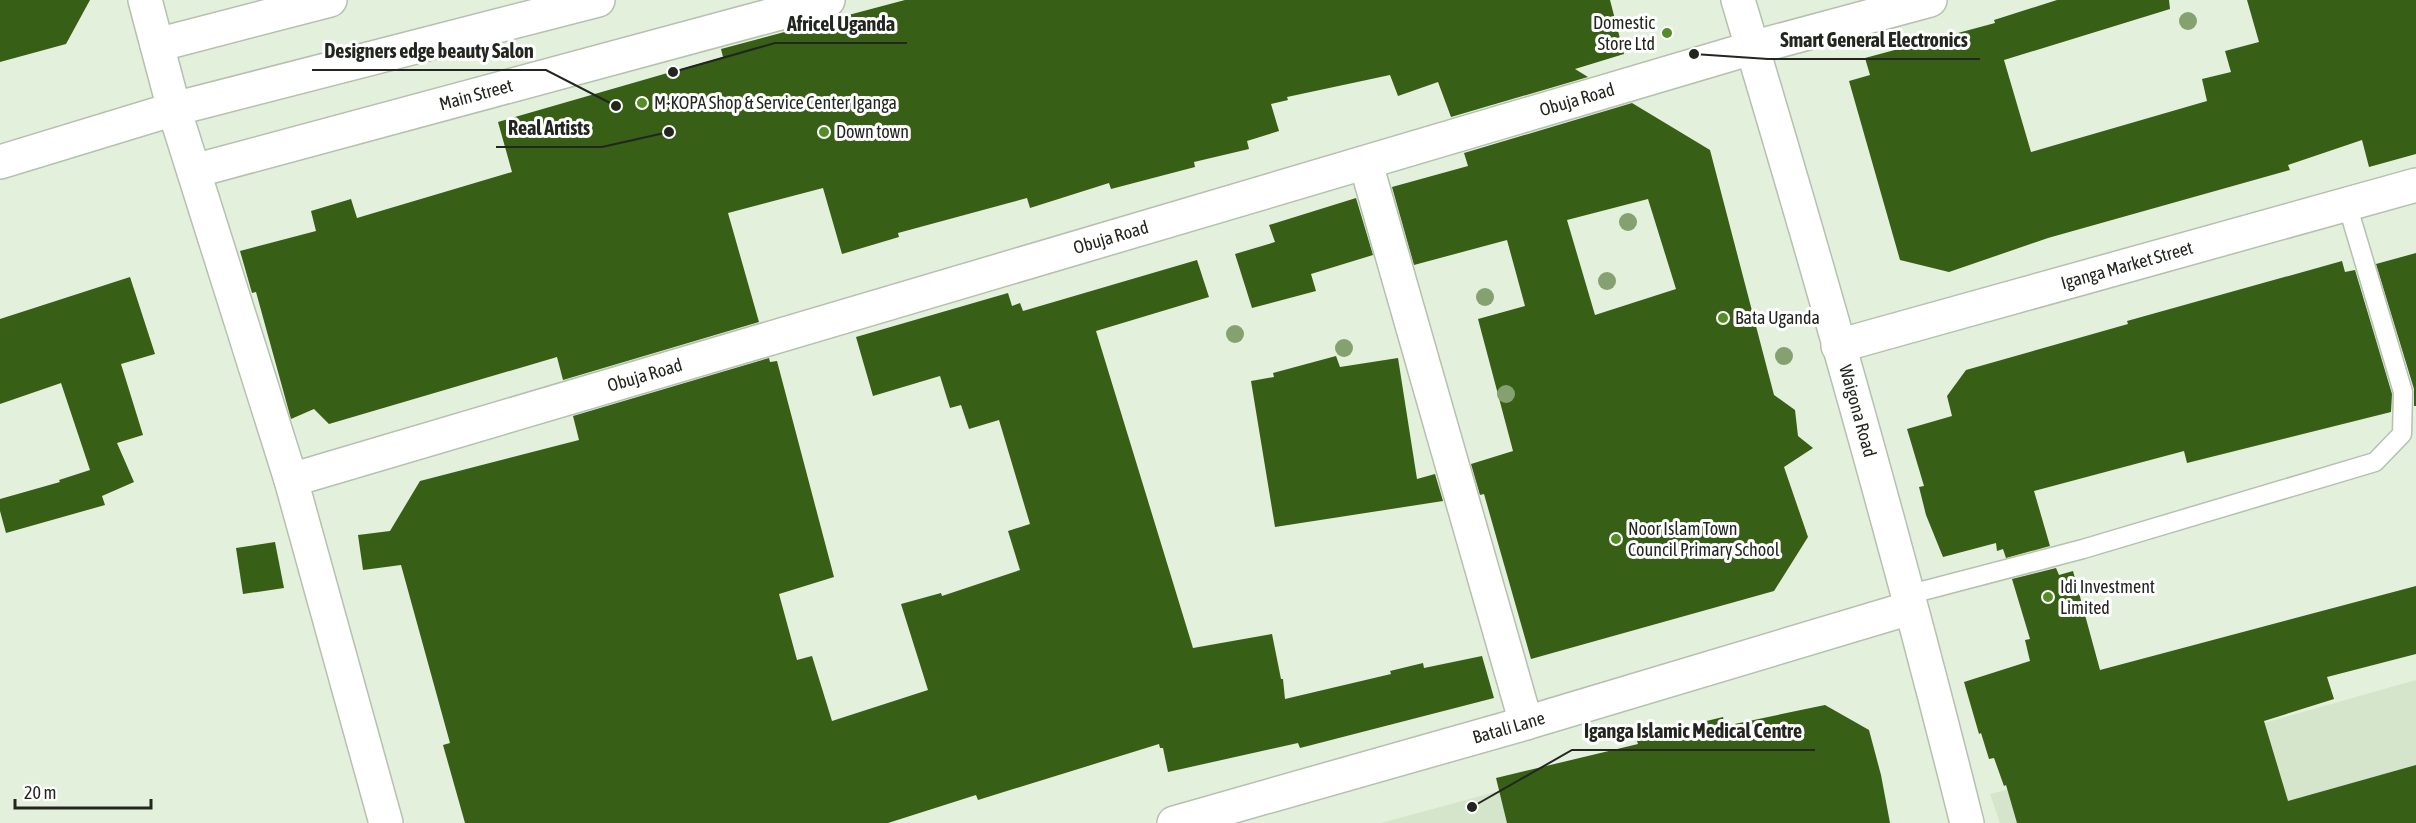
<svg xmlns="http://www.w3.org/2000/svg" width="2416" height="823" viewBox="0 0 2416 823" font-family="'Asap Condensed',sans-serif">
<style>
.built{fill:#d4e5cb}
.building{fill:#375f16;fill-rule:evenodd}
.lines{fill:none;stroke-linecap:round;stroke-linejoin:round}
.lane-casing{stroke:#b5c1ae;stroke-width:21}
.street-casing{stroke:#b5c1ae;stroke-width:36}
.primary-casing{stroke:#b5c1ae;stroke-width:36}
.lane{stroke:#fff;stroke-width:18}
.street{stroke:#fff;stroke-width:33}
.primary{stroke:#fff;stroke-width:33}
.tree{fill:#85a16f}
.poi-dot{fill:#548c27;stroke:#fff;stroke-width:2}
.labels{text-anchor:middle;stroke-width:6;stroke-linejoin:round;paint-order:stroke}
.poi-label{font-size:18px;fill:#22261f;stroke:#fff;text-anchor:start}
.street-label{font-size:18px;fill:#22261f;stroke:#fff}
.leader{fill:none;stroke:#22261f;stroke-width:2}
.callout-dot{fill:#22261f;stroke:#fff;stroke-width:2}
.callout-label{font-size:20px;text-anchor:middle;font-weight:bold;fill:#22261f;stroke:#fff;stroke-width:6;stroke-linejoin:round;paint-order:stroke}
</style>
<rect width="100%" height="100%" fill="#e3f0dc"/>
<g class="built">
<polygon points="2416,680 2416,823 2000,823 1990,794 2183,746"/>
<polygon points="1499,791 1509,823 1381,823"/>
</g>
<g class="building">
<polygon points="0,0 90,0 66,44 0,62"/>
<polygon points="905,0 1610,0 1624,54 1575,69 1588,77 1451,117 1438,82 1398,96 1390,75 1287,97 1288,100 1271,104 1279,131 1247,141 1249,149 1194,162 1195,167 1111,189 1109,183 1030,208 1027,198 898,233 899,237 842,254 823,188 728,213 759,322 563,380 557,357 329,424 314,409 291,419 256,292 252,293 240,251 316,231 311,211 351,199 357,218 512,172 498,122 723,57 721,49"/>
<polygon points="2057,0 2169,0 2170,9 2004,60 2031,152 2207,101 2202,79 2231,72 2225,51 2259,42 2247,0 2416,0 2416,154 2369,167 2362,140 2288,165 2290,170 2048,238 1949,272 1900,260 1849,81 1870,75 1865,58 1995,23 1994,20"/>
<path d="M1632,103L1710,150L1774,395L1795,410L1798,436L1813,448L1784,467L1808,537L1774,591L1531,659L1484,494L1480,495L1471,464L1513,451L1478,319L1525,306L1507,240L1414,265L1392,187L1468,166L1464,153ZM1648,199L1676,289L1595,315L1567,220Z"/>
<polygon points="1356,198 1373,255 1311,274 1316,291 1252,308 1235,254 1275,242 1269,225"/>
<polygon points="2416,253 2416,406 2414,406 2414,389 2376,264"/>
<polygon points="1197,260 1209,297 1096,331 1193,648 1272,634 1281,679 1283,679 1285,699 1391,674 1390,671 1423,663 1424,668 1482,656 1494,698 1300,748 1298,743 1168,772 1163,748 1160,748 1159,744 978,800 976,795 888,823 465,823 443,745 450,743 401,565 363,570 358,535 390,531 420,481 579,440 573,416 769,358 770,362 777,361 834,577 779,594 797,660 812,656 832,721 928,690 901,604 941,593 942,596 1020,570 1008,531 1030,524 999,420 969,429 961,405 950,408 940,376 873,396 856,337 1008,293 1012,306 1020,303 1023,311"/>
<polygon points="2342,261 2345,272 2355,270 2392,394 2391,412 2187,463 2184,451 2034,491 2050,546 2006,558 2003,549 1997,551 1996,543 1943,557 1926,515 1919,487 1924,486 1907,429 1952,416 1947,396 1966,370 2128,324 2127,321"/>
<polygon points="130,277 155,354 121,364 143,435 117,443 134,482 102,496 105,505 6,533 0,511 0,499 60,482 59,480 90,470 61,383 0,404 0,319"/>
<polygon points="1336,356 1340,367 1398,358 1417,479 1435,474 1443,501 1275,527 1251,381 1274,377 1273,373"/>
<polygon points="275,542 284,588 243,594 236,548"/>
<polygon points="2056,568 2059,575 2073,571 2100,670 2416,586 2416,654 2327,677 2334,699 2264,721 2288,801 2416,765 2416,823 2017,823 2006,785 2004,786 1994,758 1989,759 1981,733 1979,734 1964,682 2030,661 2025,640 2030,639 2012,579"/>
<polygon points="1825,705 1869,730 1881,775 1890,823 1507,823 1496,778 1638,744 1636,738 1723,717 1725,726"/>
</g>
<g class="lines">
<defs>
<polyline id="lane" points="1907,595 2083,549 2375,462 2402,434 2403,392 2347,204"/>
<g id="street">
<polyline points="145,0 174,109 291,480 386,823"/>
<path id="s1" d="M1738,0C1820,272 1898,547 1967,823"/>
<polyline points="157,45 330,0"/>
<polyline points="1366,164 1526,723"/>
<path id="s2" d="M194,171L828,0"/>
<path id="s3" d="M1838,346L2416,185"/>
<path id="s4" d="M291,480L1752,48L1930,0"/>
<path id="s5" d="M1174,823L1526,723L1910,608"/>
</g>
<polyline id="primary" points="0,162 174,109 598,0"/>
</defs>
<use href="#lane" class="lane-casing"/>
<use href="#street" class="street-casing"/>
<use href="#primary" class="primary-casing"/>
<use href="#lane" class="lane"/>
<use href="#street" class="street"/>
<use href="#primary" class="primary"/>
</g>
<g class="tree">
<circle cx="2188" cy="21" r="9"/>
<circle cx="1628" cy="222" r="9"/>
<circle cx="1607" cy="281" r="9"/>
<circle cx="1485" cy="297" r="9"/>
<circle cx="1235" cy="334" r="9"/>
<circle cx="1344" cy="348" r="9"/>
<circle cx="1784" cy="356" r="9"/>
<circle cx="1506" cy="394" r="9"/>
</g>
<g class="poi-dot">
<circle cx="1667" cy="33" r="6"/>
<circle cx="642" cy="103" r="6"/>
<circle cx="824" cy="132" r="6"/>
<circle cx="1723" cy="318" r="6"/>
<circle cx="1616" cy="539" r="6"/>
<circle cx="2048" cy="597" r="6"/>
</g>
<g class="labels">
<g class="poi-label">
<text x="1655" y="29" text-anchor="end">Domestic<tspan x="1655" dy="21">Store Ltd</tspan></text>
<text x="654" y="109">M-KOPA Shop &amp; Service Center Iganga</text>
<text x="836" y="138">Down town</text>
<text x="1735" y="324">Bata Uganda</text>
<text x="1628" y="535">Noor Islam Town<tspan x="1628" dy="21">Council Primary School</tspan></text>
<text x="2060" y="593">Idi Investment<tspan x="2060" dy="21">Limited</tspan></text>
</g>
<g class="street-label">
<text dy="6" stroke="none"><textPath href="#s2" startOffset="292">Main Street</textPath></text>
<text dy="6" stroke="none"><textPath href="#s4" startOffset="1341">Obuja Road</textPath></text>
<text dy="6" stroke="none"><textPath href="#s4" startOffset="855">Obuja Road</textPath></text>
<text dy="6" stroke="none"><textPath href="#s3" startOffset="300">Iganga Market Street</textPath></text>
<text dy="6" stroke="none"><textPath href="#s4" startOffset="369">Obuja Road</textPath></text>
<text dy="6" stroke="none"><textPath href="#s1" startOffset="428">Waigona Road</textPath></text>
<text dy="6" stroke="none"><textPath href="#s5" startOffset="348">Batali Lane</textPath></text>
</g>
</g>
<path class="leader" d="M673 72L775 43H907M1694 54L1768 59H1980M616 106L546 70H312M669 132L602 147H496M1472 807L1572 750H1815"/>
<g class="callout-dot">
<circle cx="673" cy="72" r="6"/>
<circle cx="1694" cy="54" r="6"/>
<circle cx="616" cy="106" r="6"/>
<circle cx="669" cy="132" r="6"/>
<circle cx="1472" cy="807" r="6"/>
</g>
<g class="callout-label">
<text x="841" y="31">Africel Uganda</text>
<text x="1874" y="47">Smart General Electronics</text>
<text x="429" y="58">Designers edge beauty Salon</text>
<text x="549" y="135">Real Artists</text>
<text x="1693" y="738">Iganga Islamic Medical Centre</text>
</g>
<path d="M15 799v9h136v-9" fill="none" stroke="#22261f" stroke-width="3"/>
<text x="24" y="799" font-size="18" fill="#22261f" stroke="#ffffff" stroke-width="4.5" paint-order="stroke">20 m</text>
</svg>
